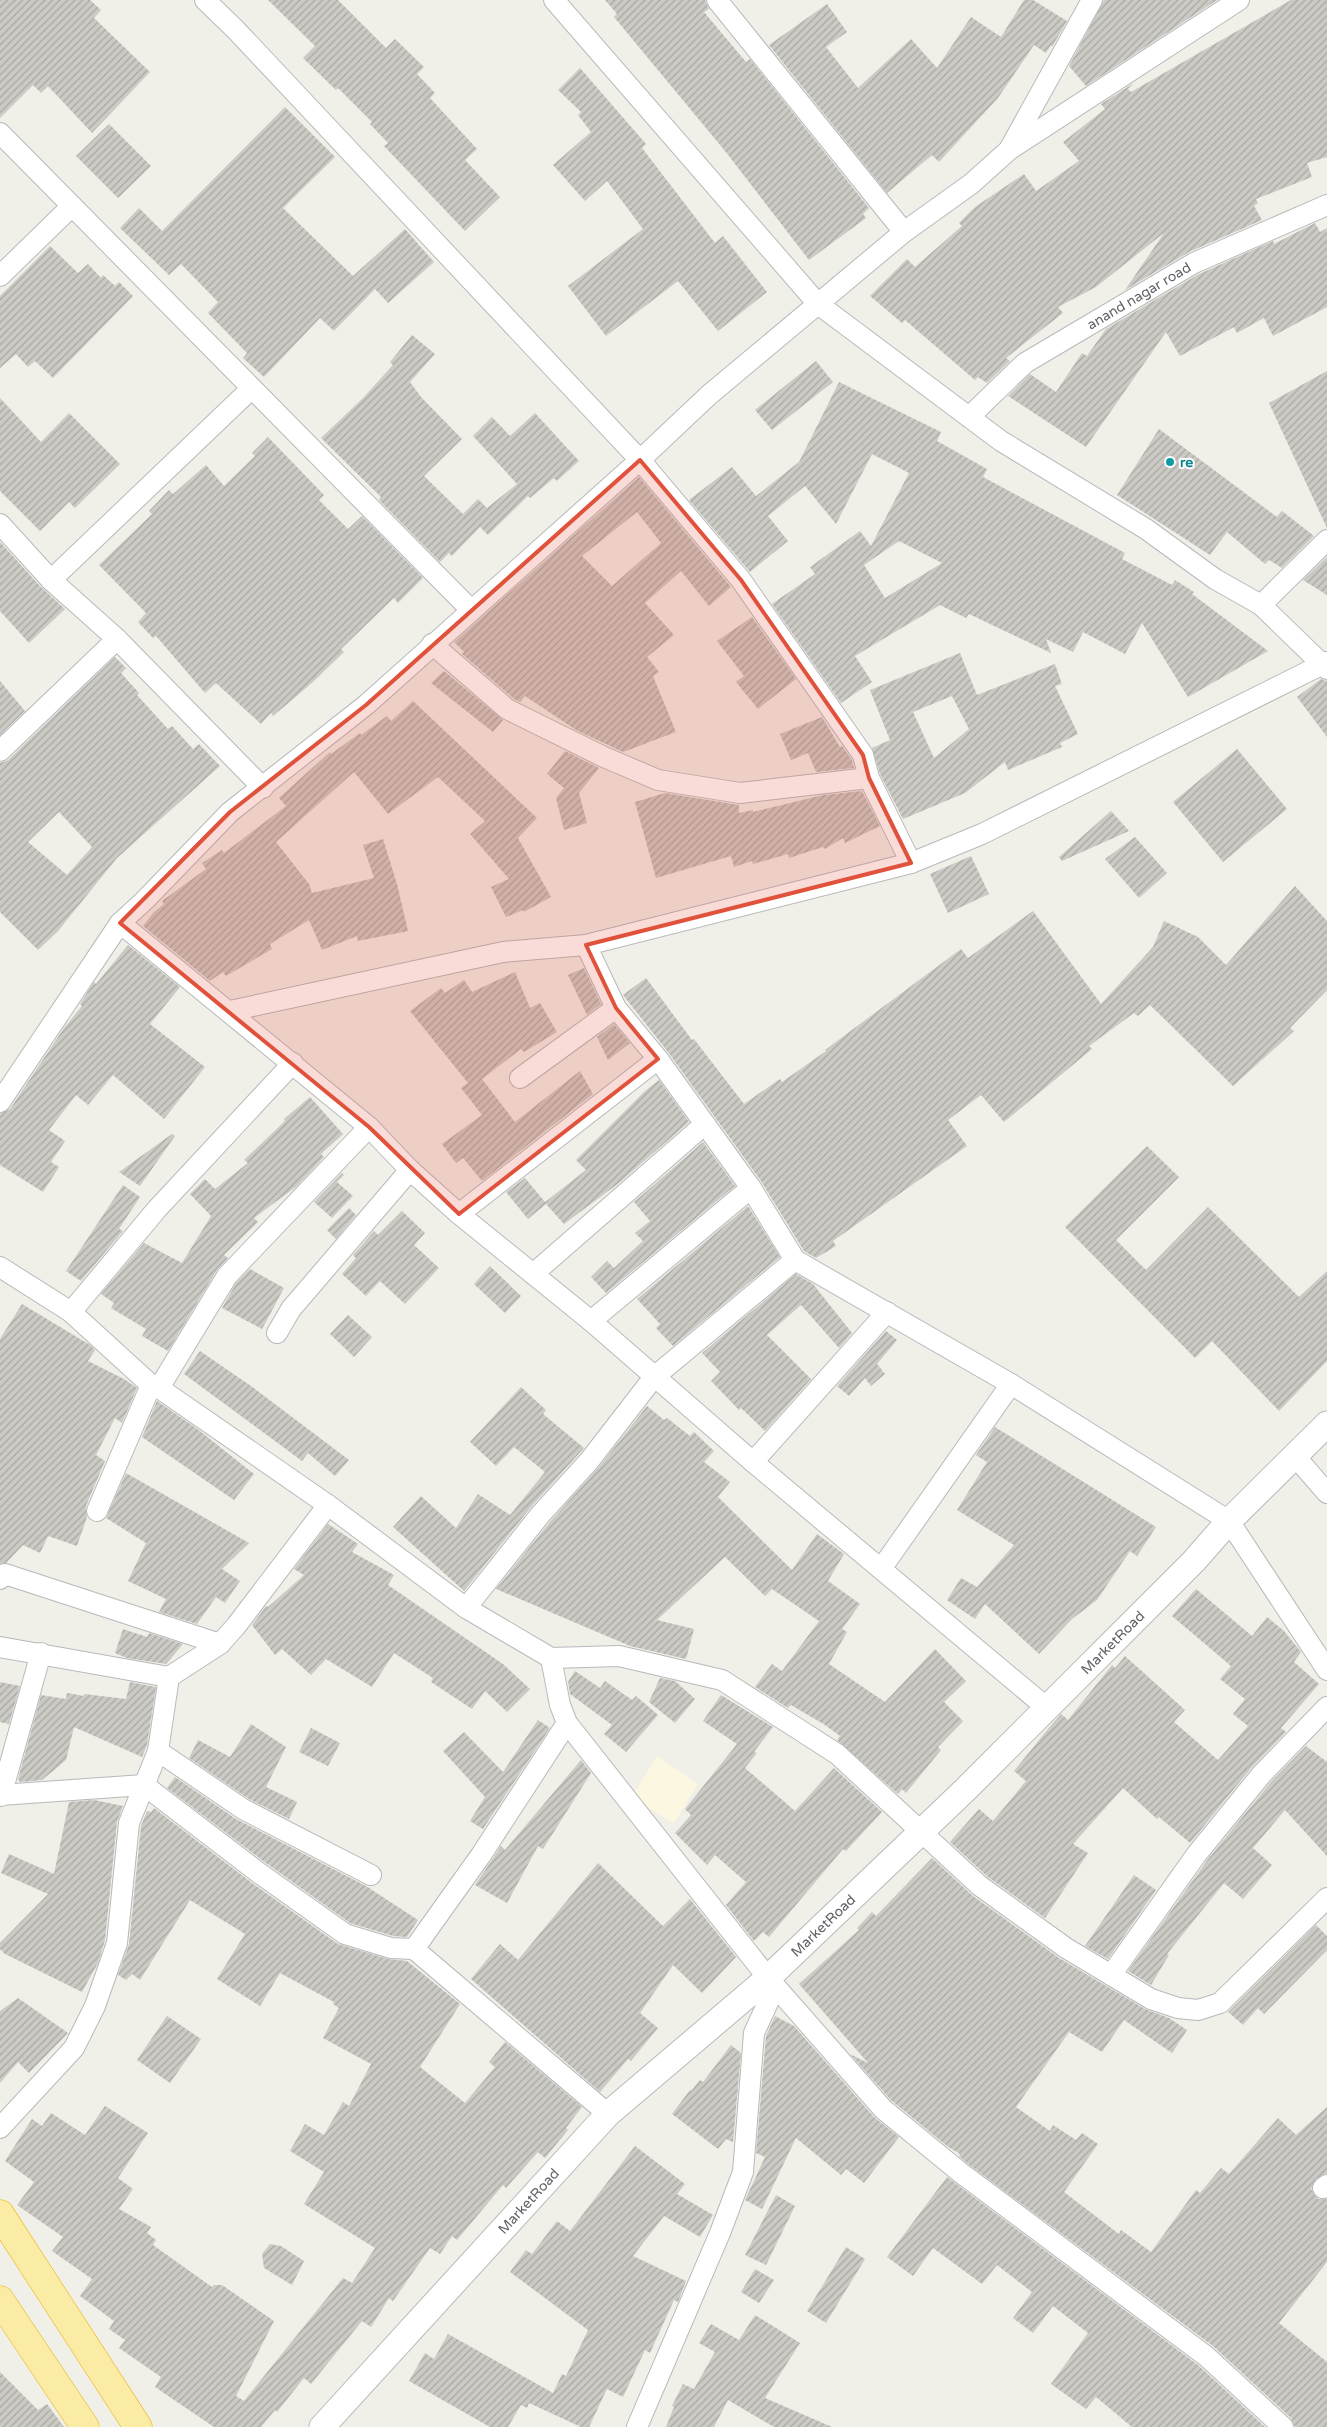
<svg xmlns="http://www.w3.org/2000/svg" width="1327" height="2427" viewBox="0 0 1327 2427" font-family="'Varela Round',sans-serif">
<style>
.commercial{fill:#fcf7e0}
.building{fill:url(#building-hatch);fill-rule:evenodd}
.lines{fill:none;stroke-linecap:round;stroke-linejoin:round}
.minor-casing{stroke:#b8b9bd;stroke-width:22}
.tertiary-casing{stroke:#b8b9bd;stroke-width:27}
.trunk-casing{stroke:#ecb10c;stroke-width:29}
.minor{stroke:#fff;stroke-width:20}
.tertiary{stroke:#fff;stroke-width:25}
.trunk{stroke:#faeca4;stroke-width:28}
.marked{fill:#e1523c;fill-opacity:0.2;stroke:#e1523c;stroke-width:4;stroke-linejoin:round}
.culture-dot{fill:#0f9aa8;stroke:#fff;stroke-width:2}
.labels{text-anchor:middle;stroke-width:4;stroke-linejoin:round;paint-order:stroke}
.street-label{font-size:14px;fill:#5f6267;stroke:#fff}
.culture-label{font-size:14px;font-weight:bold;fill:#0d838f;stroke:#fff;text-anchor:start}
</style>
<defs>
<pattern id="building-hatch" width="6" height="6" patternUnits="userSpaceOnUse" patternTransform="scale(1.25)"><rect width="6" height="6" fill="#cccac4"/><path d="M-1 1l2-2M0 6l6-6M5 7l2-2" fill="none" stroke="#a9a7a3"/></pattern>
</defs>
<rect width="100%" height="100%" fill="#f0efe8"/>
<polygon class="commercial" points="657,1756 698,1784 674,1823 631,1798"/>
<g class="building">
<polygon points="0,0 90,0 101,10 94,18 150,72 92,133 48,86 41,93 33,85 0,118"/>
<polygon points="268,0 338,0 386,48 395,39 424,67 417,74 435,93 430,98 477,149 465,160 500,197 465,231 384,146 388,143 370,124 372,122 338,88 336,90 303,58 315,46"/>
<polygon points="605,0 705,0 709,9 704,12 746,62 750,59 869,208 863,214 866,218 809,260 725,151 614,17 617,14"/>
<polygon points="1024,0 1033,0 1067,21 1052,47 1051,45 1046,53 1034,45 998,98 939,162 932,155 887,193 769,45 827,4 847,32 826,47 858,88 911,39 937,68 971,17 1001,37"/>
<polygon points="1104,0 1217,0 1086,86 1069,66"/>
<polygon points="1291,0 1327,0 1327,157 1307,163 1312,177 1256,199 1258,203 1254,206 1262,220 1189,252 1125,290 1164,233 1096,287 1058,307 1063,313 1006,358 1010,361 987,383 978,377 975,380 905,320 902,323 870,296 907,259 915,267 962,226 959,223 975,207 1024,174 1036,191 1079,161 1063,142 1105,109 1101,104 1134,83 1128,89 1131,92"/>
<polygon points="580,68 646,144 642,148 715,243 723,236 767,292 718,331 678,281 606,336 568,286 643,229 607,181 585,201 553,165 591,132 578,115 581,112 558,90"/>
<polygon points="285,107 335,157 283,208 353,276 405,229 434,262 388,303 375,289 334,331 320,318 264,377 243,358 247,353 208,313 218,302 181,264 169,275 120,228 139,208 162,231"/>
<polygon points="109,124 151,166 118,198 76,156"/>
<polygon points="1315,223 1320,232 1327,228 1327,307 1273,336 1264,318 1237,333 1234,327 1180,356 1166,332 1086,447 1008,396 1030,374 1056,392 1082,353 1087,356 1106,329 1199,274 1273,241 1274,244"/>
<polygon points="50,246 78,273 88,264 101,278 103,275 115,286 119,282 133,296 53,378 35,361 28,367 16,354 0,368 0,296"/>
<polygon points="412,335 435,354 410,382 421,397 462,439 424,476 463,514 478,499 487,508 517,484 473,436 492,417 510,436 535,413 579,461 557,481 554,478 530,498 528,496 488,535 480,527 452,556 449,553 440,562 379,500 381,497 321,438 363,398 393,365 390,362"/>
<polygon points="816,361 833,382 772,430 755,410"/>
<polygon points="1327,371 1327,528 1269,403"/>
<path d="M839,382L941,432L937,441L987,469L983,477L1125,553L1122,559L1172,585L1175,580L1194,592L1192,594L1268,651L1188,697L1142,623L1125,654L1083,632L1073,652L1046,639L1051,653L969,614L966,618L940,605L855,656L872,682L841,703L772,604L815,574L810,567L860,531L871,546L909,473L872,454L836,524L805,486L768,516L788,541L750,572L689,500L732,467L756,496L799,462ZM899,541L942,563L885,598L864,565Z"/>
<polygon points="0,398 41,442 69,413 120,464 75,508 69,502 40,531 0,491"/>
<polygon points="1159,429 1277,517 1282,511 1314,536 1282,568 1269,560 1265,564 1227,532 1210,555 1117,495"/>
<polygon points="268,437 324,495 319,500 348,529 362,516 423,578 398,603 394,598 341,649 344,652 313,682 273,716 271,713 261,724 216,683 205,693 156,636 153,638 138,622 146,613 99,565 152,514 149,511 169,490 173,494 206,465 224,486 255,456 252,453"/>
<path d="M639,477L731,587L709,606L681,571L645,603L674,635L647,657L659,672L653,676L676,732L623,752L576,730L525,696L520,702L514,699L462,654L464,652L454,642ZM637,512L661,543L612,586L582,556Z"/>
<polygon points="0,542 40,586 65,609 29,643 0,611"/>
<polygon points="1327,557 1327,595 1303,580"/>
<polygon points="752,617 796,679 758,709 736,682 744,676 717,641"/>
<path d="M960,653L977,695L1055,664L1062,684L1055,686L1078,734L1060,743L1062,747L1008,770L1005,762L965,793L903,819L880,774L872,748L890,740L870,690ZM952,696L969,729L934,758L913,712Z"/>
<path d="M115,657L126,668L121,673L139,693L137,695L168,729L172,726L193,749L199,744L220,766L117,858L58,931L38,950L0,912V763L8,760ZM59,812L92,847L67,875L28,842Z"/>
<polygon points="444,671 503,720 493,732 431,683"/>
<polygon points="1321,679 1327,681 1327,737 1297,697"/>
<polygon points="0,681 25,711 0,735"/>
<polygon points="413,701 537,818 518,838 551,897 524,912 523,910 506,917 491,887 509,879 470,834 485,821 438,777 388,814 354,772 276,842 309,884 312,893 374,878 363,845 383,839 397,884 408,931 358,941 357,936 322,950 309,920 270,944 272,949 226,976 223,972 210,981 143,926 153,913 164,904 162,901 206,869 202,863 222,850 224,853 286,806 279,798 330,752 331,754 360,733 361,735 387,716 391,721"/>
<polygon points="822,717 840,747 842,746 852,760 854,768 816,772 808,753 791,760 780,734"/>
<polygon points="1237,749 1287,809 1223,862 1173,802"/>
<polygon points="565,751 599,768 579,793 587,823 564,830 556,798 564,788 547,774"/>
<polygon points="862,791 880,826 845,843 843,838 825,849 823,847 789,858 788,854 753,864 752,861 734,867 731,856 656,878 635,802 665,793 739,805 739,813 753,810 753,812 823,795"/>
<polygon points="1111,811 1129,831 1062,861 1059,857"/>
<polygon points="1135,837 1167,873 1139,898 1105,859"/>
<polygon points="971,856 989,894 948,913 930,874"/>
<polygon points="1295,886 1327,921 1327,990 1290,1028 1294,1031 1233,1086 1150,1005 1138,1016 1134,1013 1089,1046 1092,1049 1004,1122 981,1095 948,1120 967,1146 833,1241 836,1246 816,1258 804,1251 761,1181 668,1052 623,995 646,978 692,1040 694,1039 744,1104 780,1079 782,1082 826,1051 825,1050 961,949 968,958 1033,911 1101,1004 1153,947 1164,921 1198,937 1226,965"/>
<polygon points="128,945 180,987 150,1024 205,1067 164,1119 113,1075 88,1105 76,1095 49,1130 65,1141 51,1162 59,1167 43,1192 0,1165 0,1114 10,1109 64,1028 82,1006 80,1004 94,982 96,984"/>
<polygon points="584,968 601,1004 587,1015 568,975"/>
<polygon points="515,972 530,1008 540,1003 557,1032 524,1052 521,1049 482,1079 515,1122 580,1071 593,1094 482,1181 463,1158 456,1163 442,1144 482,1115 461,1088 468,1083 410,1011 441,988 445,993 464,980 472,992"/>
<polygon points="614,1024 630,1043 608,1060 597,1037"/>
<polygon points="659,1080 689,1122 619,1183 564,1224 546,1204 528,1219 506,1192 525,1178 545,1202 586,1170 576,1160 645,1091"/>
<polygon points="310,1097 343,1134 321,1154 324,1157 297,1186 254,1218 258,1222 224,1255 228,1258 217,1270 168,1351 142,1336 146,1329 111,1308 114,1303 101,1294 144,1243 182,1263 211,1216 190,1194 205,1179 215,1189 248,1163 244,1160 285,1121 284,1119"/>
<polygon points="172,1134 175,1136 140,1186 119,1172"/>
<polygon points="703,1142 735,1186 606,1293 591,1277 607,1261 614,1268 643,1241 635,1233 650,1221 634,1202"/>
<polygon points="1147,1146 1179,1177 1116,1240 1146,1270 1208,1207 1299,1297 1327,1271 1327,1361 1279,1411 1212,1341 1195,1358 1065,1227"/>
<polygon points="342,1173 344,1175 337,1182 353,1196 332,1218 314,1202"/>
<polygon points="123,1185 140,1197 119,1229 123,1231 81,1281 66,1271"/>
<polygon points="748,1206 780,1257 673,1346 656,1328 660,1324 637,1299"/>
<polygon points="349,1208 356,1215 336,1239 327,1230"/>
<polygon points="402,1211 425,1233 414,1245 439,1268 405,1304 380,1281 366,1296 342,1274 356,1258 353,1255 374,1231 378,1235"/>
<polygon points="490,1266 521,1296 505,1313 474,1284"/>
<polygon points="250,1269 284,1288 262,1329 222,1308 236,1283"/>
<polygon points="796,1274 813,1284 852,1333 839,1348 801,1305 767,1335 811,1379 765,1431 741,1408 739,1410 711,1381 720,1372 702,1353"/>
<polygon points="22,1304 90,1345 95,1350 88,1361 124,1379 137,1388 122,1423 115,1418 96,1455 105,1461 86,1506 87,1517 77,1546 48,1536 40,1553 23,1545 6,1563 0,1564 0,1339"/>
<polygon points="348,1315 372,1337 354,1357 330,1334"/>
<polygon points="886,1331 897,1340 877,1364 885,1374 871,1386 865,1378 849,1396 837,1386"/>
<polygon points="200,1351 251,1386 349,1460 335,1476 308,1453 302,1461 184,1374"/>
<polygon points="521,1387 546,1410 543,1414 584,1448 531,1507 464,1591 393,1527 421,1496 456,1528 478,1494 510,1515 545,1472 514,1447 496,1466 470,1442"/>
<polygon points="157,1401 196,1428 254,1474 234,1500 142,1437"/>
<polygon points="647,1406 664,1420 667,1418 690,1436 694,1432 714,1451 704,1462 730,1482 718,1497 792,1570 817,1534 844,1554 828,1581 860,1604 842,1629 847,1632 829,1664 885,1702 935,1649 966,1681 944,1702 963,1721 938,1747 941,1750 906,1793 902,1789 898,1794 837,1740 840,1736 825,1725 791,1705 788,1708 755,1687 772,1664 782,1671 819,1621 772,1589 765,1596 725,1557 657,1620 694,1629 686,1659 630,1646 496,1589 549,1523 598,1468"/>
<polygon points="995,1427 1156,1527 1137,1556 1130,1551 1097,1600 1072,1619 1039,1654 985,1604 975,1619 947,1600 961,1578 977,1587 1014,1545 957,1510 987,1462 976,1455"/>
<polygon points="126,1473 249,1543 222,1569 240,1581 225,1603 216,1597 197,1624 159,1612 166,1599 128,1581 146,1543 106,1518"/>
<polygon points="328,1524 358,1544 352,1552 394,1575 388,1585 503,1664 530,1689 507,1712 485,1691 472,1709 431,1682 433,1678 394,1653 372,1687 326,1659 311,1675 282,1649 275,1655 252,1625 266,1606 268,1607 304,1575 294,1569"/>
<polygon points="1196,1589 1252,1636 1267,1617 1284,1631 1301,1652 1294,1662 1319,1684 1281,1728 1286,1732 1252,1767 1190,1843 1159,1817 1157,1819 1123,1788 1073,1844 1088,1853 1045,1918 988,1877 950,1842 979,1809 993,1821 1026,1781 1014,1771 1048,1729 1061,1714 1068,1720 1112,1665 1115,1668 1125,1656 1185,1710 1174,1722 1218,1760 1248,1726 1233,1714 1245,1699 1220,1679 1231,1666 1172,1616"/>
<polygon points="123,1629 147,1637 149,1633 183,1644 166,1664 127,1658 115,1653"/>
<polygon points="575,1671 600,1688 605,1681 632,1700 636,1696 658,1715 626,1752 604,1734 612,1725 570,1694 568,1682"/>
<polygon points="660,1678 675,1681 695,1699 675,1723 649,1702"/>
<polygon points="0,1682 20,1686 9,1724 0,1722"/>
<polygon points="130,1682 156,1687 147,1745 142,1757 74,1727 66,1760 42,1780 20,1782 18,1779 41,1695 66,1699 67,1693 84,1696 84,1694 126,1699"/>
<polygon points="721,1695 773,1727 754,1752 757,1753 745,1768 795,1811 834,1768 882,1812 846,1851 843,1849 769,1937 763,1932 754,1941 726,1905 746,1882 715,1855 707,1865 675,1833 691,1815 685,1809 737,1744 703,1721"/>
<polygon points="538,1720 550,1728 483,1829 470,1821 485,1797 443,1751 464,1732 503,1772"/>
<polygon points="251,1724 286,1747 266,1787 297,1802 289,1819 249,1799 189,1758 198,1740 230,1757"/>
<polygon points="311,1728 340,1743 328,1766 299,1752"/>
<polygon points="1306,1746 1327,1762 1327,1856 1285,1810 1253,1848 1272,1865 1243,1899 1224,1883 1167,1954 1169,1955 1151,1985 1128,1971 1208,1859 1270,1783"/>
<polygon points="581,1760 591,1773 543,1849 538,1846 507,1903 475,1885 501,1846 505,1850"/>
<polygon points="175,1777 236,1819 366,1886 418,1920 407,1937 393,1936 350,1923 266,1863 167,1788"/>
<polygon points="94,1800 123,1806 117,1822 105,1940 98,1963 82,1992 5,1954 0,1949 0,1943 48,1894 1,1873 9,1854 54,1874 69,1802"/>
<polygon points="154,1808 252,1883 338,1944 388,1959 407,1961 460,2004 420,2067 465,2103 495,2067 489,2062 505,2042 582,2107 566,2128 568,2130 545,2158 538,2152 506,2188 503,2185 457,2240 452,2236 440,2254 430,2248 393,2301 389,2298 371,2327 362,2321 311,2384 304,2378 277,2412 275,2410 261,2427 214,2427 155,2387 161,2377 119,2348 125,2340 109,2329 114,2321 80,2296 92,2279 52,2251 63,2237 17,2205 34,2182 5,2161 32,2119 42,2126 51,2113 85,2135 105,2106 148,2133 118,2178 133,2189 119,2209 151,2227 147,2233 156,2240 153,2245 212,2287 214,2285 222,2285 274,2321 236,2396 244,2401 343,2278 352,2283 375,2248 304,2204 324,2172 290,2151 305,2124 324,2135 343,2102 349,2106 371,2064 323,2038 339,2008 333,2004 334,2002 280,1973 260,2006 217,1979 245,1934 190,1900 140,1980 132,1974 126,1980 118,1975 129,1944 141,1826 147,1811 151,1812"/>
<polygon points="932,1858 973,1896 1059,1958 1145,2009 1169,2018 1187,2030 1172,2053 1124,2020 1102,2052 1069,2032 1016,2107 1050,2131 1053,2125 1076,2140 1082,2133 1098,2144 1064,2192 1119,2234 1121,2230 1151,2252 1196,2190 1200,2193 1221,2168 1229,2174 1278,2118 1296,2135 1327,2107 1327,2173 1316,2179 1311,2189 1318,2199 1327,2199 1327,2262 1279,2323 1327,2362 1327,2427 1295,2427 1291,2418 1213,2346 968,2164 959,2156 960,2154 947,2146 891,2100 850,2054 868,2063 799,1984 859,1930 857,1928 872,1912 876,1916"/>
<polygon points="598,1863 663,1926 690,1899 736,1957 702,1993 673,1965 640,2013 658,2028 631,2061 628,2059 600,2092 471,1979 500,1944 518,1960"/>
<polygon points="1134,1875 1156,1890 1108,1959 1085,1946"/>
<polygon points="1316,1925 1327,1936 1327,1950 1264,2014 1258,2008 1243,2025 1228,2012"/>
<polygon points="18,1998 68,2033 29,2073 18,2062 0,2083 0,2011"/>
<polygon points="167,2016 201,2039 170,2083 137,2060"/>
<polygon points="775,2016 794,2026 874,2117 899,2137 864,2183 846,2169 841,2175 796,2138 762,2209 745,2200 765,2157 756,2153 766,2036"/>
<polygon points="731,2045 741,2053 733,2142 726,2139 718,2149 672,2114 690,2090 691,2091 700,2080 703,2082"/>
<polygon points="635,2146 685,2184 677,2194 713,2215 700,2237 664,2216 633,2256 686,2281 678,2302 674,2300 650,2353 645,2350 623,2397 607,2389 589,2427 581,2427 529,2403 527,2408 521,2405 508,2427 490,2427 409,2381 425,2353 434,2359 448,2334 553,2393 562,2374 566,2376 588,2330 510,2272 526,2250 532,2254 557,2221 570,2231"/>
<polygon points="947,2177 1198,2365 1265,2427 1132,2427 1096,2397 1086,2409 1051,2384 1088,2333 1053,2306 1033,2333 1013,2318 1032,2292 997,2265 982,2284 933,2248 913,2276 887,2257"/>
<polygon points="776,2195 795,2206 766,2265 745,2255"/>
<polygon points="270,2244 281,2246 304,2261 292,2285 264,2268 262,2254"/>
<polygon points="846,2247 865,2259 826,2323 807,2311"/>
<polygon points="755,2269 774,2280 759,2303 741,2292"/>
<polygon points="755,2315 800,2343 765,2398 832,2427 774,2427 728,2400 714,2427 666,2427 674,2407 672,2406 683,2384 694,2389 715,2352 699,2343 711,2324 739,2340"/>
<polygon points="0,2372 38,2410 47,2404 64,2427 0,2427"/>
</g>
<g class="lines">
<defs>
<g id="minor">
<polyline points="205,0 235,29 640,460 741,580 863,755 869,778 911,863"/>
<polyline points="554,0 818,304 1001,441 1146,529 1215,579 1261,605 1327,669"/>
<polyline points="717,0 904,232"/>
<polyline points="0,133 471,610"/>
<polyline points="1010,148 1092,0"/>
<polyline points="0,276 72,206"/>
<path id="s1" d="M969,417L1025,363L1194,263L1327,205"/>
<polyline points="0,524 51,580 117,639 263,788"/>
<polyline points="51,580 251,389"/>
<polyline points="1261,605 1327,540"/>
<polyline points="432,644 507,709 604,757 658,780 740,793 869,778"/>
<polyline points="0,751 117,639"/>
<polyline points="120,923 369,1127 410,1170 459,1214 591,1321 753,1462 1047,1708"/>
<polyline points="586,945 616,1008 658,1059 751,1188 795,1260"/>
<polyline points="230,1011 503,952 586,945 911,863 982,834 1327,662"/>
<polyline points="520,1078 616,1008"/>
<polyline points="0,1102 120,923 145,900 230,812 366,705 640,460 709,395 904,232 971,184 1009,150 1239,0"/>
<polyline points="459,1214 658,1059"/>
<polyline points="0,1267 71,1312 151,1385 159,1388 328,1505 466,1608 551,1658 560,1705 567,1723 768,1978 883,2109 961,2173 1206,2356 1283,2427"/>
<polyline points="533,1274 705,1124"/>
<polyline points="71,1312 157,1209 293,1063"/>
<polyline points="591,1321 751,1188"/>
<polyline points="277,1333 291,1309 410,1170"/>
<polyline points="159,1388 227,1276 369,1127"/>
<polyline points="1294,1455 1327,1493"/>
<polyline points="753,1462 887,1312"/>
<polyline points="97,1511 151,1385"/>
<polyline points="881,1569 1011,1384"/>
<polyline points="0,1579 5,1574 220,1644"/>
<polyline points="466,1608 540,1515 589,1461 654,1377 795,1260 1011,1384 1229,1521 1327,1670"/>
<polyline points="0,1647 169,1677"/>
<polyline points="551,1658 619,1656 722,1680 837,1754 980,1886 1066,1948 1151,1999 1178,2008 1198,2010 1220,2003 1327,1898"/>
<polyline points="158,1751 243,1809 371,1875"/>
<polyline points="0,1795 144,1785 259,1873 345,1934 391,1948 414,1949 608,2114"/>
<polyline points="1,1796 41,1653"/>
<polyline points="414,1949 481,1855 567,1723"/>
<polyline points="1111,1975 1196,1855 1261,1775 1327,1707"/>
<polyline points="0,2128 74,2048 95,2006 117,1943 129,1823 158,1751 169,1677 220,1644 236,1626 328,1505"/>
<polyline points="1323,2188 1327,2185"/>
<polyline points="637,2427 720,2233 743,2172 754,2033 775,1987"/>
</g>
<g id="tertiary">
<path id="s2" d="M322,2427L608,2114L768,1978L964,1791L1194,1561L1229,1521L1327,1424"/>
</g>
<g id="trunk">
<polyline points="0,2214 138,2427"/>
<polyline points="0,2300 85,2427"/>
</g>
</defs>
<use href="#minor" class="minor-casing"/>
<use href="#tertiary" class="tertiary-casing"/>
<use href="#trunk" class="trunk-casing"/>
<use href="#minor" class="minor"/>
<use href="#tertiary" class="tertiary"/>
<use href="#trunk" class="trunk"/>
</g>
<path class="marked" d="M640,460L741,580L863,755L869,778L911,863L586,945L616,1008L658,1059L459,1214L369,1127L120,923L230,812L366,705Z"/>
<circle class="culture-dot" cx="1170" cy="462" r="5"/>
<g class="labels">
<g class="street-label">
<text dy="5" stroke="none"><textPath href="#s1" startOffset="210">anand nagar road</textPath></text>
<text dy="5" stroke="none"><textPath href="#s2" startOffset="1115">MarketRoad</textPath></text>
<text dy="5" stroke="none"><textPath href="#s2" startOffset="710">MarketRoad</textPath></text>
<text dy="5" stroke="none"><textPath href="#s2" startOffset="306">MarketRoad</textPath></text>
</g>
<g class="culture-label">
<text x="1180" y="467">re</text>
</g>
</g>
</svg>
